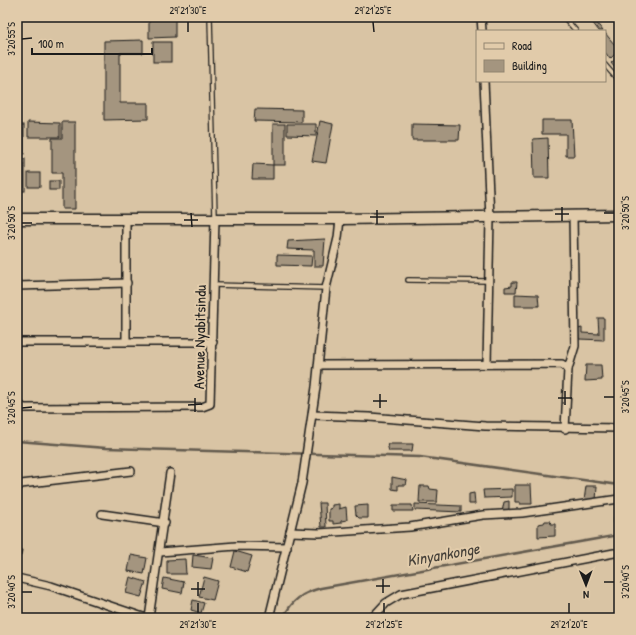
<svg xmlns="http://www.w3.org/2000/svg" width="636" height="635" viewBox="0 0 636 635" font-family="'Patrick Hand',sans-serif">
<style>
.lines{fill:none;stroke-linecap:round;stroke-linejoin:round}
.stream{stroke:#625a4e;stroke-width:2.5}
.building{fill:#a4957f;stroke:#1c1c1c}
.lane-casing{stroke:#1c1c1c;stroke-width:6}
.street-casing{stroke:#1c1c1c;stroke-width:10}
.secondary-casing{stroke:#1c1c1c;stroke-width:13}
.lane{stroke:#e1cbaa;stroke-width:3.5}
.street{stroke:#e1cbaa;stroke-width:7}
.secondary{stroke:#e1cbaa;stroke-width:10}
.ticks{fill:none;stroke:#1c1c1c;stroke-width:1.5}
.labels{text-anchor:middle;stroke-width:4;stroke-linejoin:round;paint-order:stroke}
.street-label{font-size:15px;fill:#1c1c1c;stroke:#e1cbaa}
.water-label{font-size:16px;font-style:italic;fill:#454039;stroke:#e1cbaa}
.neatline{fill:none;stroke:#1c1c1c;stroke-width:1.5}
.ticks-label{font-size:10px;text-anchor:middle;fill:#1c1c1c}
</style>
<rect width="100%" height="100%" fill="#d9c4a4"/>
<filter id="ink" filterUnits="userSpaceOnUse"><feTurbulence type="fractalNoise" baseFrequency=".025" numOctaves="2"/><feDisplacementMap in="SourceGraphic" scale="8" xChannelSelector="R" yChannelSelector="G"/><feConvolveMatrix kernelMatrix="1 2 1 2 8 2 1 2 1" color-interpolation-filters="sRGB"/></filter>
<g filter="url(#ink)">
<g class="lines">
<g class="stream">
<polyline points="17,441 106,448 420,457 619,485"/>
<path d="M283,618C292,600 302,593 321,588L619,535"/>
</g>
</g>
<g class="building">
<polygon points="590,17 592,17 603,31 599,31 589,18"/>
<polygon points="175,18 175,37 149,38 149,19"/>
<polygon points="605,33 619,50 610,59 605,52"/>
<polygon points="143,40 143,53 120,53 120,103 148,103 148,119 104,120 104,41"/>
<rect x="153" y="42" width="18" height="20"/>
<polygon points="619,56 619,73 611,63"/>
<polygon points="255,109 302,110 302,122 254,121"/>
<polygon points="542,120 572,120 574,156 566,156 566,134 542,134"/>
<polygon points="320,121 333,124 326,163 312,161"/>
<polygon points="28,122 60,123 60,137 28,137"/>
<polygon points="62,122 75,122 75,209 62,209 62,173 52,173 52,138 62,138"/>
<rect x="273" y="124" width="12" height="41"/>
<polygon points="287,124 316,124 316,136 287,135"/>
<polygon points="412,124 460,125 459,140 412,140"/>
<rect x="17" y="125" width="7" height="29"/>
<polygon points="548,138 549,178 534,178 533,139"/>
<rect x="17" y="159" width="8" height="32"/>
<polygon points="253,164 273,165 273,179 252,179"/>
<rect x="28" y="173" width="12" height="14"/>
<rect x="49" y="181" width="10" height="9"/>
<polygon points="325,239 323,266 314,266 314,250 287,249 288,241"/>
<polygon points="277,255 312,256 311,266 277,265"/>
<polygon points="512,282 517,282 516,292 505,292 505,287 512,286"/>
<polygon points="515,294 538,295 539,306 515,306"/>
<polygon points="598,318 604,318 604,340 579,339 578,329 582,328 582,333 599,334"/>
<polygon points="586,365 601,365 602,380 585,381"/>
<polygon points="387,444 413,444 412,451 389,451"/>
<polygon points="392,477 407,480 406,485 398,485 398,490 392,489"/>
<polygon points="515,485 531,485 532,504 520,504 520,502 515,502"/>
<polygon points="420,486 429,486 430,489 438,490 437,502 419,502"/>
<polygon points="586,486 597,486 596,501 584,501"/>
<polygon points="512,489 512,497 484,498 483,490"/>
<polygon points="474,493 475,504 469,504 469,494"/>
<polygon points="509,501 509,511 502,512 504,502"/>
<polygon points="319,503 325,503 326,527 321,527"/>
<polygon points="339,504 339,509 346,507 347,520 341,521 341,523 333,524 333,521 329,521 329,509 332,508 332,505"/>
<polygon points="415,504 461,506 461,512 415,510"/>
<polygon points="368,505 368,518 359,518 356,515 355,506"/>
<polygon points="393,505 412,505 413,511 393,511"/>
<polygon points="616,513 619,513 619,527 617,523 614,523 614,517 616,517"/>
<polygon points="545,521 550,521 551,524 555,524 555,536 538,537 538,524 544,523"/>
<polygon points="17,549 22,550 21,556 17,555"/>
<polygon points="235,551 252,556 247,572 231,567"/>
<polygon points="131,555 147,558 144,574 128,571"/>
<polygon points="193,555 213,558 211,569 192,567"/>
<polygon points="185,559 186,574 167,574 167,560"/>
<polygon points="130,577 146,582 141,597 126,593"/>
<polygon points="204,577 218,581 213,600 199,597"/>
<polygon points="164,578 184,582 182,593 162,589"/>
<polygon points="193,600 204,603 201,613 191,610"/>
</g>
<g class="lines">
<defs>
<g id="lane">
<polyline points="210,17 215,217"/>
<polyline points="564,17 576,31"/>
<polyline points="605,65 619,81"/>
<polyline points="408,280 488,281"/>
<polyline points="214,285 326,288"/>
</g>
<g id="street">
<polyline points="481,17 482,31"/>
<polyline points="484,81 490,218 487,364"/>
<polyline points="17,286 127,283"/>
<polyline points="126,341 126,219"/>
<polyline points="17,342 213,342"/>
<polyline points="319,365 562,364 568,369 565,429"/>
<polyline points="568,369 575,346 573,215"/>
<polyline points="17,403 24,408 202,407 210,404 215,219"/>
<polyline points="313,415 369,417 485,426 619,428"/>
<polyline points="17,488 21,484 131,471"/>
<polyline points="102,514 165,523"/>
<polyline points="290,532 319,533 410,527 483,515 522,513 619,499"/>
<polyline points="160,552 236,546 287,547"/>
<polyline points="17,578 51,586 146,618"/>
<polyline points="149,618 170,473"/>
<polyline points="269,618 302,483 316,387 326,288 338,238 340,219"/>
<polyline points="372,618 386,603 401,594 614,553"/>
</g>
<polyline id="secondary" points="17,219 340,219 619,215"/>
</defs>
<use href="#lane" class="lane-casing"/>
<use href="#street" class="street-casing"/>
<use href="#secondary" class="secondary-casing"/>
<use href="#lane" class="lane"/>
<use href="#street" class="street"/>
<use href="#secondary" class="secondary"/>
</g>
</g>
<path class="ticks" d="M188,22V32M373,22L374,32M22,39L32,38M562,207V221M377,210V224M191,213L192,227M604,213H614M555,214H569M370,217H384M184,220H198M22,223H32M565,391V405M380,394V408M604,397H614M195,398V412M558,398H572M373,401H387M188,405L202,404M22,408L32,407M383,579V593M198,582V596M604,582H614M376,586H390M191,589H205M22,592H32M198,603V613M384,603V613M569,603V613"/>
<g class="labels">
<g class="street-label">
<text transform="translate(200 337) rotate(-89)" y="5">Avenue Nyabitsindu</text>
</g>
<g class="water-label">
<text transform="translate(443 554) rotate(-10)" y="6">Kinyankonge</text>
</g>
</g>
<rect width="636" height="635" fill="none" stroke="#e1cbaa" stroke-width="44"/>
<rect x="476" y="30" width="130" height="52" fill="#e1cbaa" stroke="#928571"/>
<rect x="484" y="43" width="20" height="6" fill="#e1cbaa" stroke="#928571"/>
<text x="512" y="50" font-size="12" fill="#1c1c1c">Road</text>
<rect x="484" y="60" width="20" height="12" fill="#a4957f" stroke="#928571"/>
<text x="512" y="70" font-size="12" fill="#1c1c1c">Building</text>
<g transform="translate(586 585) rotate(179)" stroke="#e1cbaa" stroke-width="3" paint-order="stroke">
<path d="M0-3L7 15L0 10L-7 15Z" fill="#1c1c1c"/>
<text y="-6" font-size="11" font-weight="bold" text-anchor="middle" fill="#1c1c1c">N</text>
</g>
<path d="M32 48v6h120v-6" fill="none" stroke="#1c1c1c" stroke-width="2"/>
<text x="38" y="48" font-size="12" fill="#1c1c1c" stroke="#e1cbaa" stroke-width="3" paint-order="stroke">100 m</text>
<rect x="22" y="22" width="592" height="591" class="neatline"/>
<g class="ticks-label">
<text x="188" y="14">29°21'30"E</text>
<text x="373" y="14">29°21'25"E</text>
<text transform="translate(11 39) rotate(-90)" y="4">3°20'55"S</text>
<text transform="translate(625 213) rotate(-90)" y="4">3°20'50"S</text>
<text transform="translate(11 223) rotate(-90)" y="4">3°20'50"S</text>
<text transform="translate(625 397) rotate(-90)" y="4">3°20'45"S</text>
<text transform="translate(11 408) rotate(-90)" y="4">3°20'45"S</text>
<text transform="translate(625 582) rotate(-90)" y="4">3°20'40"S</text>
<text transform="translate(11 592) rotate(-90)" y="4">3°20'40"S</text>
<text x="198" y="628">29°21'30"E</text>
<text x="384" y="628">29°21'25"E</text>
<text x="569" y="628">29°21'20"E</text>
</g>
</svg>
